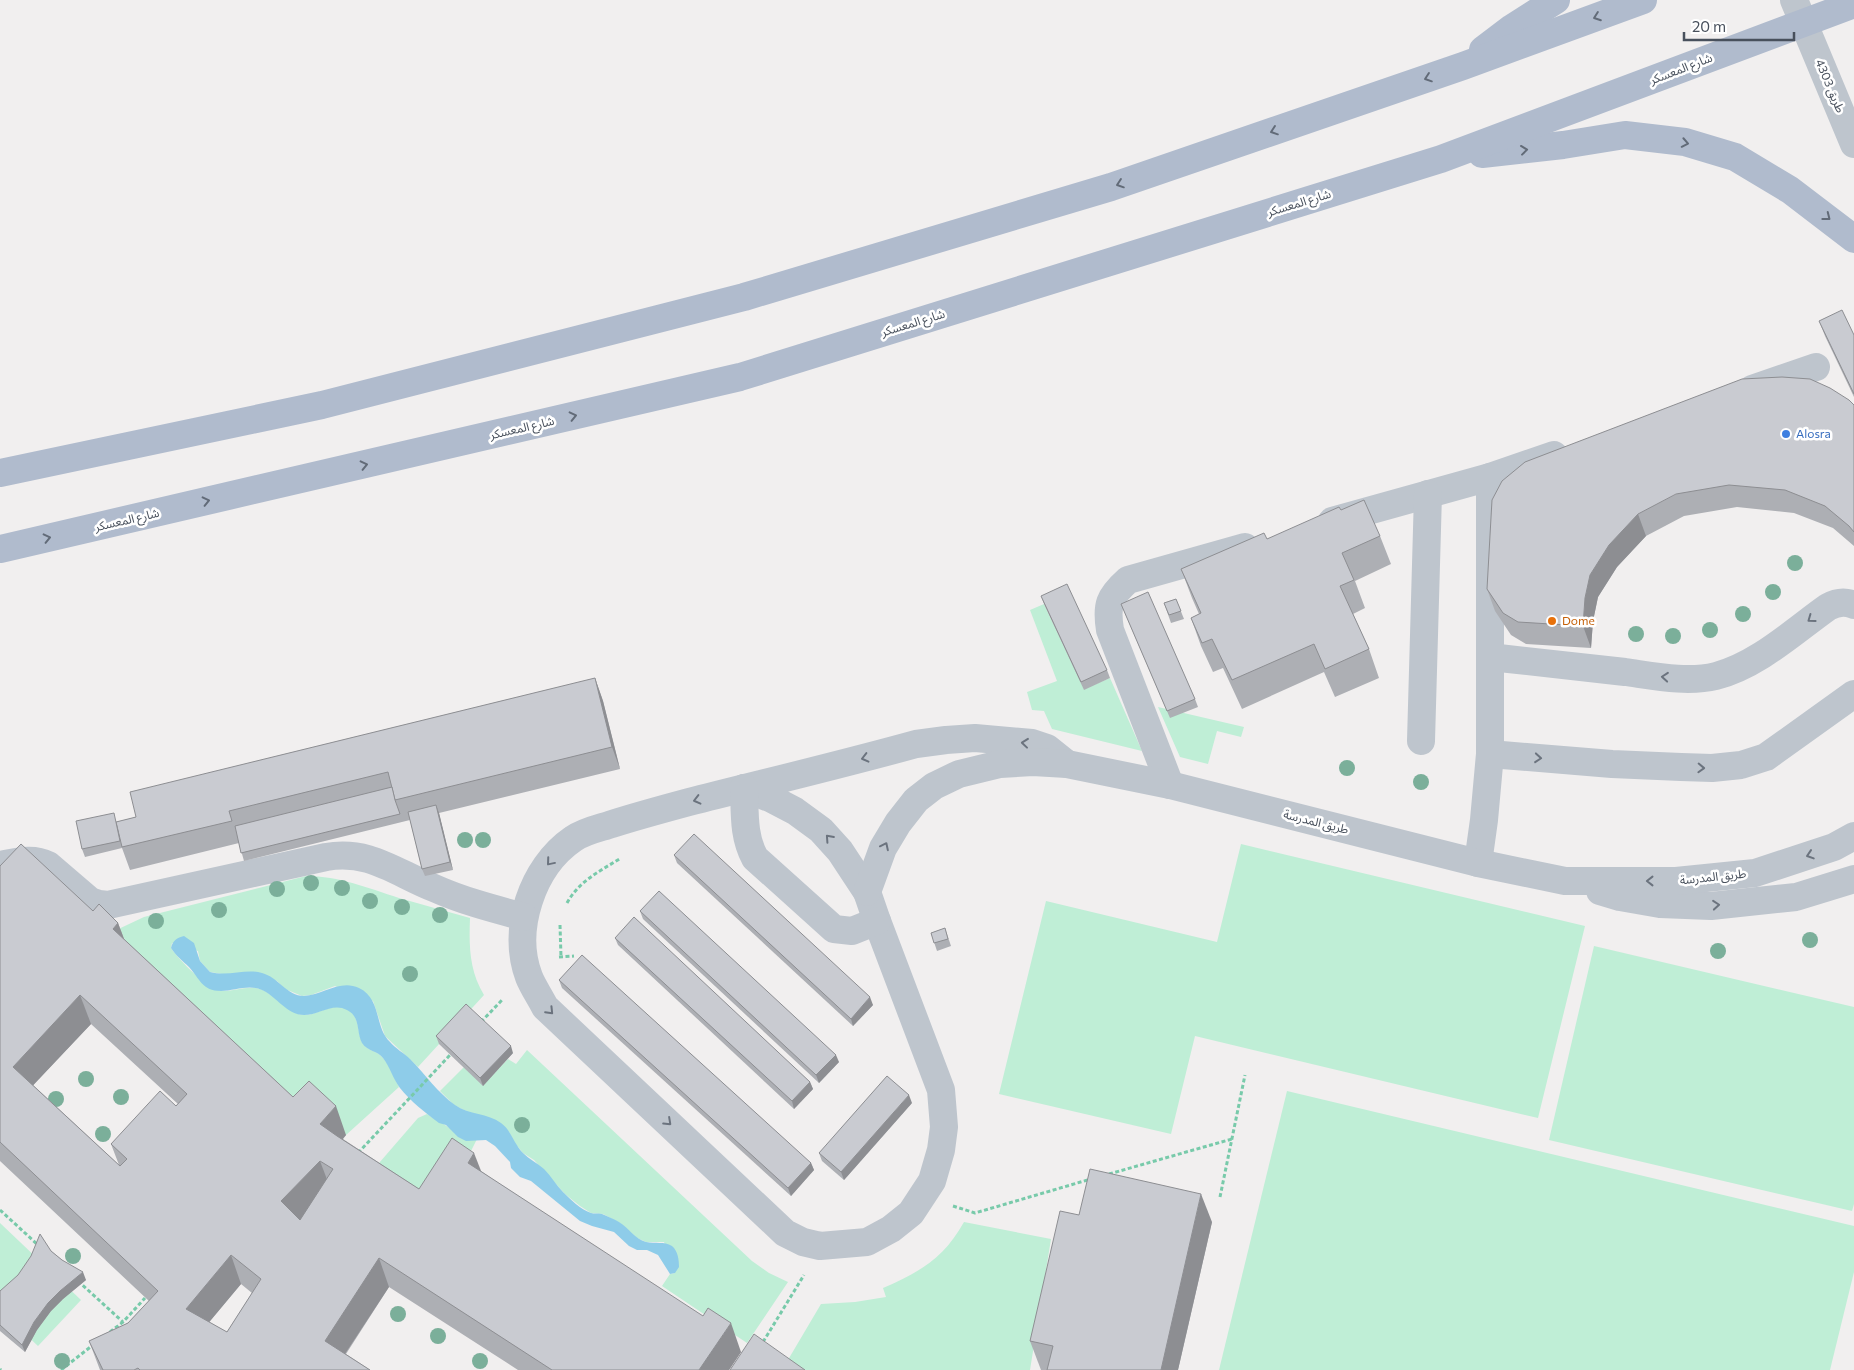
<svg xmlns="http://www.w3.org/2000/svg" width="1854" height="1370" viewBox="0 0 1854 1370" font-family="Commissioner,'Noto Sans Arabic',sans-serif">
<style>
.green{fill:#bfeed6}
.water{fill:#8ecce9}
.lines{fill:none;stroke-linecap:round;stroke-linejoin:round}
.path{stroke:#78caaa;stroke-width:3;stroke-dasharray:4 2.5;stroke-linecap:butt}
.minor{stroke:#bec5cd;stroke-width:28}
.major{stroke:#b0bbcd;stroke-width:28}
.tree{fill:#7baf9a}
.wall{fill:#adafb4;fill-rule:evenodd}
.shaded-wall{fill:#8d8e92}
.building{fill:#c9cbd1;stroke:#8d8e92;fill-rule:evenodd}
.oneway{stroke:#626b78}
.oneway2{stroke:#6b737e}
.shop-dot{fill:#3f7fe0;stroke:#fff;stroke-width:2}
.food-dot{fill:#e8710a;stroke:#fff;stroke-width:2}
.labels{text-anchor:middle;stroke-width:5;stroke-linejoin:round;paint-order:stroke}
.street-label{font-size:12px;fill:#48505c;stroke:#fff}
.shop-label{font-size:12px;fill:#366cbe;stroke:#fff;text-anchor:start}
.food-label{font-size:12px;fill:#c56008;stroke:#fff;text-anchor:start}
</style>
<rect width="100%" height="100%" fill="#f1efef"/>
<g class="green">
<polygon points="1044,604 1084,689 1110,678 1142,751 1052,729 1044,711 1032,710 1027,692 1057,681 1030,610"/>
<polygon points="1158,707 1244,727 1241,737 1217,731 1208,764 1180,757"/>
<polygon points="1241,844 1585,926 1538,1118 1195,1036 1171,1134 999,1094 1046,901 1217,942"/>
<path d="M306,876C339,876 368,888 399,898C423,905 446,911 470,918C469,946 469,970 484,995L418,1067L385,1036L373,1001L335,986L311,995L302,996L285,989L277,981L253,972L228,975L210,972L200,961L198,951L172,943L171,948C179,960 209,991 223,991C235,991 248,985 260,989C277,995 287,1015 306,1015C321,1014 335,1000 350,1011C360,1019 357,1032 362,1042C366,1050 374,1050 380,1055C389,1062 394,1078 399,1087L346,1135L319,1110L304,1126L110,933L144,917Z"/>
<polygon points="1594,946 1854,1007 1854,1204 1852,1211 1549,1140"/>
<polygon points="527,1050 752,1261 769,1273 788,1282 747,1343 662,1286 670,1274 675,1273 664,1242 646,1242 637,1238 620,1223 603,1214 591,1213 580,1206 565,1194 534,1160 523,1153 513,1141 509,1132 486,1117 468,1112 454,1105 440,1091 464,1067 483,1085 508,1059 516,1064"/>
<polygon points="1287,1091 1854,1226 1854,1272 1830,1370 1219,1370"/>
<path d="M427,1114C434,1119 441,1122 448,1127C462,1135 458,1141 477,1139L463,1167L429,1217L367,1177L418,1118Z"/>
<path d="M964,1222L1051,1239L1030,1370H782L821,1304L855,1302L886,1297L883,1288C920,1272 944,1258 964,1222Z"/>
<polygon points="0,1223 81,1300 38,1346 0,1310"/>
</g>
<path class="water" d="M184,936L194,943L200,961L210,972C229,977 246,968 262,973C278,977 287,996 304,996C323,995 340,979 359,988C382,999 374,1027 390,1042C396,1049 404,1053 410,1059C425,1074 438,1093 455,1105C469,1115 488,1113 501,1123C511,1130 514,1144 523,1153C529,1159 537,1163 544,1169C551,1176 556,1185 563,1192C571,1200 580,1209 591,1213C594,1214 598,1213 602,1214C607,1216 614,1219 619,1222C629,1228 635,1239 646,1242C655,1244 664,1241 672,1246C678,1251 679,1260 679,1267L675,1273L670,1274L658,1255L647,1250H637L629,1246L614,1232L592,1226L580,1221L531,1181L520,1177L511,1168L510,1162L495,1146L486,1140L466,1141L458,1137L446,1125L439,1123C426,1113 410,1101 400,1088C393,1079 390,1067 383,1058C378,1051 367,1051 362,1043C356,1032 361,1017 347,1010C333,1002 319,1015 304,1015C287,1015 276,996 262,990C249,984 234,991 221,991C202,991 200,979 189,967C183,961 176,956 171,948C173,940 177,938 184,936Z"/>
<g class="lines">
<g class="path">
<path d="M567,903C579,881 600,871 621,858"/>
<polyline points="560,925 561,957"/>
<polyline points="559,957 574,956"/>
<polyline points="481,1022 502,1000"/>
<polyline points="358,1153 450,1055"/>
<polyline points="1109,1174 1232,1139"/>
<polyline points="1220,1197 1245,1075"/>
<polyline points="953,1206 975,1213 1091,1179"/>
<polyline points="0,1210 38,1245"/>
<polyline points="78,1281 123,1322"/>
<polyline points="110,1332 123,1322 145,1298"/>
<polyline points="763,1342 804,1275"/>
<polyline points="0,1369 1,1370"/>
<polyline points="61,1370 93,1345"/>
</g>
<g class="minor">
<polyline points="1794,0 1854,144"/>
<polyline points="1752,389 1816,367"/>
<polyline points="1332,521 1490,477 1554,455"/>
<path d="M1490,657C1535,662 1580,667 1625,672C1654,676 1687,683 1716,676C1758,665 1794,631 1828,607C1837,602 1845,601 1854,605"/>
<polyline points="1421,741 1428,494"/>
<polyline points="1490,754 1612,764 1681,767 1712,768 1741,765 1766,757 1854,694"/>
<path d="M1170,785L1110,630C1106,605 1109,597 1128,580L1245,547"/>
<path d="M744,788L772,799L795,811L821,830L840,851L867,892L877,921L941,1090L944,1127L941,1150L932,1181L911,1213L891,1229L867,1242L820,1246L803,1242L785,1233L545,1007C540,997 533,987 529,977C511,930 532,867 573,839C584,831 600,828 612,824C637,816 663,809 689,802C764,783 840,765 916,744L946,740L975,738L1032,743L1047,748L1067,764"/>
<path d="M744,788C745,813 743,836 755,858L834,929L852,931L877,921"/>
<polyline points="1478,863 1484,820 1490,754 1490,477"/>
<path d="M0,865C17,862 32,857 48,865L90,901L99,904L108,905L326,857C369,849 396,873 434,888C463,901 494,909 524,917"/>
<polyline points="1600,891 1620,897 1660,904 1711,906 1796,897 1854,879"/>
<polyline points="867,892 883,848 898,823 916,800 934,786 959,774 1000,764 1033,762 1067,764 1170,785 1478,863 1565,881 1676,881 1755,873 1834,847 1854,836"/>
</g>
<g class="major">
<polyline points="1483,50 1512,28 1556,0"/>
<polyline points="1482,154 1563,145 1625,135 1685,142 1735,157 1790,190 1854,239"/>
<polyline points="0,473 322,405 744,297 1111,187 1463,66 1643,0"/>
<polyline points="0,549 740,377 1441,159 1854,4"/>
</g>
</g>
<g class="tree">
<circle cx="1795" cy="563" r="8"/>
<circle cx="1773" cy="592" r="8"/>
<circle cx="1743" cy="614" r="8"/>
<circle cx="1710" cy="630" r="8"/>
<circle cx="1636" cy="634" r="8"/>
<circle cx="1673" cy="636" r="8"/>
<circle cx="1347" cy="768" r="8"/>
<circle cx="1421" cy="782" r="8"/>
<circle cx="465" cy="840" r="8"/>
<circle cx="483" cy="840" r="8"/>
<circle cx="311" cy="883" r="8"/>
<circle cx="342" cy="888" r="8"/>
<circle cx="277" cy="889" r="8"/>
<circle cx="370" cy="901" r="8"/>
<circle cx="402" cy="907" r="8"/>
<circle cx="219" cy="910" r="8"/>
<circle cx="440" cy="915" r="8"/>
<circle cx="156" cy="921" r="8"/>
<circle cx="1810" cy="940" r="8"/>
<circle cx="1718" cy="951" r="8"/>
<circle cx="410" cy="974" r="8"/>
<circle cx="86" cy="1079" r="8"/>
<circle cx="121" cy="1097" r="8"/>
<circle cx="56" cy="1099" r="8"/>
<circle cx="522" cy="1125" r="8"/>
<circle cx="103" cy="1134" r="8"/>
<circle cx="73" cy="1256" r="8"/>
<circle cx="398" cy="1314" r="8"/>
<circle cx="438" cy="1336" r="8"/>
<circle cx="62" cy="1361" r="8"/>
<circle cx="480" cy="1361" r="8"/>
</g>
<g class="wall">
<polygon points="1819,321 1854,335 1854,397 1825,336"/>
<polygon points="1854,405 1854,546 1833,528 1794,513 1737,507 1684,516 1646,536 1617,567 1598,597 1593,621 1591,648 1526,644 1511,635 1495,611 1487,589"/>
<polygon points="1341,510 1380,536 1391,564 1355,581 1365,608 1353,614 1369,649 1379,678 1335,697 1324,672 1242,709 1223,668 1213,672 1201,646 1191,618 1199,614 1192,598 1181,569 1267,539"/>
<polygon points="1041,596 1107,670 1110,678 1084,690 1044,604"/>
<polygon points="1176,599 1184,619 1171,623 1164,603"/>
<polygon points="1121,604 1195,699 1198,707 1170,718"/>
<polygon points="595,678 603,701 620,769 439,813 453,870 425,876 422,869 410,820 244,861 239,843 130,870 122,848 85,857 82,849 118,822 136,817"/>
<polygon points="674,855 873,1005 853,1026 677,863"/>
<path d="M0,866L118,923L124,939L293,1097L346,1135L343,1139L419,1189L481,1171L741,1352L729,1370H518L389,1287L346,1354L370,1370H100L89,1341L128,1323L149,1301L0,1161ZM91,1024L178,1104L111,1144L119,1165L33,1085ZM241,1284L252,1293L227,1332L209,1322Z"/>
<polygon points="640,911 839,1062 819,1083 643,919"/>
<polygon points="945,928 951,946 937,951 931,933"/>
<polygon points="615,938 810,1082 813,1089 794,1109 618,945"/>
<polygon points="559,980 811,1163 814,1170 791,1196 562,988"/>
<polygon points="436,1036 513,1053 483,1086 439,1044"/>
<polygon points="912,1103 844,1180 822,1161 819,1153"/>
<polygon points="1079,1215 1212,1222 1178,1370 1041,1370 1030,1341"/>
<polygon points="51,1251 62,1260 86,1280 63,1299 51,1311 37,1330 25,1352 0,1331 0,1291"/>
</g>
<g class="shaded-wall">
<polygon points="1638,514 1646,536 1617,567 1598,597 1593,621 1591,648 1583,626 1585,598 1590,575 1609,545"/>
<polygon points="595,678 603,701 620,769 612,747"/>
<polygon points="436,805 439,813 453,870 450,862"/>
<polygon points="118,923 129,952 113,929"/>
<polygon points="80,995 91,1024 24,1095 13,1067"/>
<polygon points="870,997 873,1005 853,1026 851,1019"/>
<polygon points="511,1046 513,1053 483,1086 480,1078"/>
<polygon points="836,1055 839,1062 819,1083 816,1075"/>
<polygon points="810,1082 813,1089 794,1109 792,1101"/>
<polygon points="909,1095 912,1103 844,1180 841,1172"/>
<polygon points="336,1106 346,1135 331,1153 320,1124"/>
<polygon points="474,1153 485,1181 468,1163"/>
<polygon points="320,1161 331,1190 291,1230 281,1201"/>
<polygon points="811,1163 814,1170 791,1196 788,1188"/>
<polygon points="1201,1194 1212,1222 1178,1370 1161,1370"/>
<polygon points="231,1255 241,1284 196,1338 186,1309"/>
<polygon points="379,1258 389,1287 335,1369 325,1341"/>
<polygon points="83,1272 86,1280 63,1299 51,1311 37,1330 25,1352 22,1345 34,1322 48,1303 60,1291"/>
<polygon points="731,1323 741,1352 729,1370 699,1370"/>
</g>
<g class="building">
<polygon points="1842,310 1854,335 1854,394 1819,321"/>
<polygon points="1782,377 1810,379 1830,388 1849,400 1854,405 1854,532 1849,526 1825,506 1785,490 1729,485 1676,494 1638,514 1609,545 1590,575 1585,598 1583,626 1518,622 1503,613 1487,589 1492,500 1502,481 1525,462 1742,379"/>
<polygon points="1364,500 1380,536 1342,553 1354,580 1340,586 1369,649 1325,669 1314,644 1232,680 1212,639 1202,643 1191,618 1201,613 1181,569 1264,533 1267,539 1339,507 1341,510"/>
<polygon points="1067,584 1107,670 1081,682 1041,596"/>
<polygon points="1148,592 1195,699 1167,711 1121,604"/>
<polygon points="1176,599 1181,611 1169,615 1164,603"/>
<polygon points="595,678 612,747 395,800 388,772 229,811 232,821 122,847 116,822 136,817 130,792"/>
<polygon points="392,787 395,800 400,814 241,853 235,826"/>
<polygon points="436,805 450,862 422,869 408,812"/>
<polygon points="114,813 120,841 82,849 76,821"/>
<polygon points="694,834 870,997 851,1019 674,855"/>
<path d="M21,844L93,911L99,904L118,923L113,929L293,1097L309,1081L336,1106L320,1124L337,1136L419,1189L452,1138L474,1153L468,1163L703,1316L708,1308L731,1323L699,1370H552L379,1258L325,1341L370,1370H140L138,1368L134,1370H103L89,1341L128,1323L158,1291L0,1142V866ZM80,995L187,1094L176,1106L160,1091L111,1144L127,1159L120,1166L13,1067ZM320,1161L333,1169L300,1220L281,1201ZM231,1255L261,1279L227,1332L186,1309Z"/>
<polygon points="659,891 836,1055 816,1075 640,911"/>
<polygon points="634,917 810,1082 792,1101 615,938"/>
<polygon points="945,928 948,939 934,943 931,933"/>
<polygon points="582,955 811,1163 788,1188 559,980"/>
<polygon points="466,1004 511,1046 480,1078 436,1036"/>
<polygon points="887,1076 909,1095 841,1172 819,1153"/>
<polygon points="1090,1169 1201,1194 1161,1370 1047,1370 1053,1346 1030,1341 1060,1211 1079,1215"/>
<polygon points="40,1234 51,1251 62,1260 83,1272 60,1291 48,1303 34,1322 22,1345 0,1325 0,1291 18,1275 31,1256"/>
<polygon points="754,1334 805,1370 730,1370"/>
</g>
<defs><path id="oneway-chevron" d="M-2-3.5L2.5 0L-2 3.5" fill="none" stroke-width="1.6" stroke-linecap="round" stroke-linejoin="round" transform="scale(1.25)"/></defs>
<g class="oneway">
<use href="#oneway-chevron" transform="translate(1597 17) rotate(160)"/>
<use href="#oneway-chevron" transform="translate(1428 78) rotate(161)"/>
<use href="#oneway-chevron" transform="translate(1274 131) rotate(161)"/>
<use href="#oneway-chevron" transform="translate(1685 143) rotate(11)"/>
<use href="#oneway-chevron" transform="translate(1524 150) rotate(-7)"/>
<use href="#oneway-chevron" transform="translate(1120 184) rotate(161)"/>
<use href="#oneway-chevron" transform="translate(1827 217) rotate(38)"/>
<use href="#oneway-chevron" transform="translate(573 416) rotate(-13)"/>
<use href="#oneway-chevron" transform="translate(364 465) rotate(-13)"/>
<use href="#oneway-chevron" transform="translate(206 501) rotate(-13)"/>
<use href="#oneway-chevron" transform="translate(47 538) rotate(-13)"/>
</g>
<g class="oneway2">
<use href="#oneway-chevron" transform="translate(1811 619) rotate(144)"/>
<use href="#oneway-chevron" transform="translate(1665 677) rotate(-175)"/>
<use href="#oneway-chevron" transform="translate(1025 743) rotate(-174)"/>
<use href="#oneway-chevron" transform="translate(865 758) rotate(166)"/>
<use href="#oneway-chevron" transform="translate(1538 758) rotate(5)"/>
<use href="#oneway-chevron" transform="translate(1701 768) rotate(2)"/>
<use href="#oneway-chevron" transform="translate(697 800) rotate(166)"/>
<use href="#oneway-chevron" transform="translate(829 838) rotate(-132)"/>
<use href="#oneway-chevron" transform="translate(885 846) rotate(-64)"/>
<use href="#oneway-chevron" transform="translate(1810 855) rotate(162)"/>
<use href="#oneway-chevron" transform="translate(550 862) rotate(130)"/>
<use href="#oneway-chevron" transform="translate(1650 881) rotate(180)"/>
<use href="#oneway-chevron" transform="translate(1716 905) rotate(-5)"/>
<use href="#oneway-chevron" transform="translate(550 1011) rotate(46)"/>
<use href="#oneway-chevron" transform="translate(668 1122) rotate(43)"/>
</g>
<circle class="shop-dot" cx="1786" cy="434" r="5"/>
<circle class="food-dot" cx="1552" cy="621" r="5"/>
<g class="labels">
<g class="street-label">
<text transform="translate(1681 69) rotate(-21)" y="4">شارع المعسكر</text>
<text transform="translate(1830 86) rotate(67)" y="4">طريق 4303</text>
<text transform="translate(1299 203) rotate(-17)" y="4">شارع المعسكر</text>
<text transform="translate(913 323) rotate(-17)" y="4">شارع المعسكر</text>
<text transform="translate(522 428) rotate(-13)" y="4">شارع المعسكر</text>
<text transform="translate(127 520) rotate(-13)" y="4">شارع المعسكر</text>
<text transform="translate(1316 822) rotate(14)" y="4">طريق المدرسة</text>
<text transform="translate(1713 877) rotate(-6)" y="4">طريق المدرسة</text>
</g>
<g class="shop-label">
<text x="1796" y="438">Alosra</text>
</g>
<g class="food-label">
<text x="1562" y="625">Dome</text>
</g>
</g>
<path d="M1684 32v8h110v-8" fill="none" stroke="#48505c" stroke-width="2.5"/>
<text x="1692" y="32" font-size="15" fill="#48505c" stroke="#ffffff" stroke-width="4" paint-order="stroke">20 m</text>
</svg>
